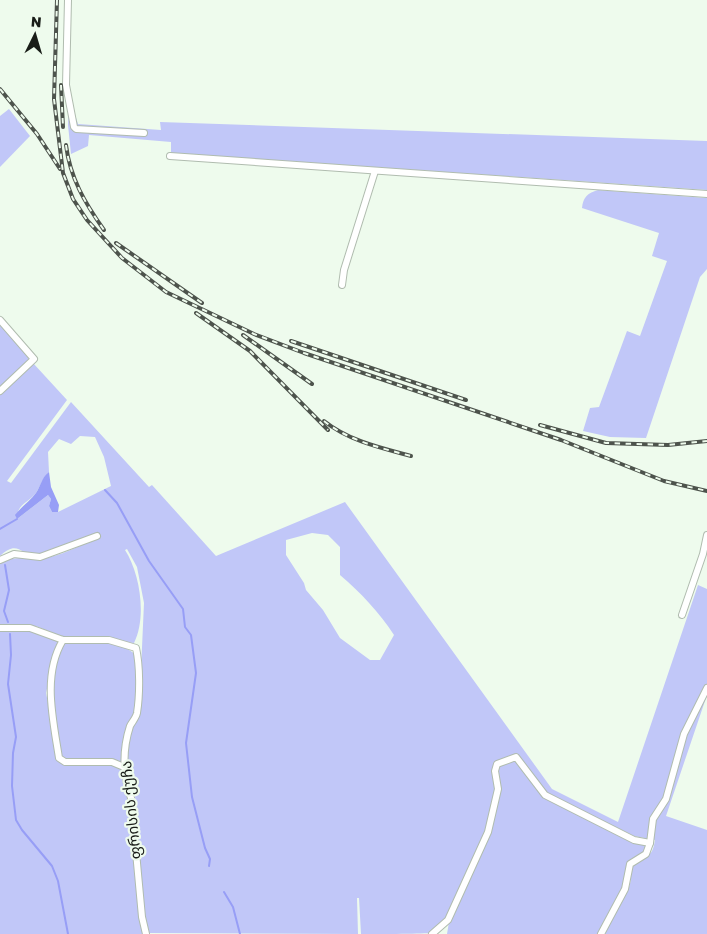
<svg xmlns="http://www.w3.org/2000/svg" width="707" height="934" viewBox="0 0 707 934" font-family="'Golos Text','Noto Sans Georgian',sans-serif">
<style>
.green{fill:#c1c7f8;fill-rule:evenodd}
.water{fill:#979ef6}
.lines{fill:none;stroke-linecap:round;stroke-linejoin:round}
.stream{stroke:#979ef6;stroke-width:2}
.street-casing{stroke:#b0bcaf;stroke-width:8}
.street{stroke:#fff;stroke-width:6}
.rail-casing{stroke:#4d534c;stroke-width:4}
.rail{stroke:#eefbed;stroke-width:2;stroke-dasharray:5.5;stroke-linecap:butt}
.labels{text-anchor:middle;stroke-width:4.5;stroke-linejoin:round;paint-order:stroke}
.street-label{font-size:15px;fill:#191d18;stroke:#eefbed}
</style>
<rect width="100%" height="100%" fill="#eefbed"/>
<g class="green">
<polygon points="69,96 78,124 161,130 160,122 707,141 707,190 171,153 171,142 89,135 88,146 71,154 68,125"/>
<polygon points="9,109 30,136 0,167 0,116"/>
<path d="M598,190L707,198V269L700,277L646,438L610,437L583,431L590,408L599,407L627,331L640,336L667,261L652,256L659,233L582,208C583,197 588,193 598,190Z"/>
<polygon points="0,324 28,355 28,361 0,387"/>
<path d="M33,363L67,400L7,481L11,483L71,402L149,487L152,485L216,556L345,502L552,789L618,822L698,585L707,589V695L666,816L707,830V934H605C611,920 626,898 630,884C632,876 629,868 637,862C648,852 652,859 655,840L634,836L546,793L518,755L496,761L492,773C509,789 459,899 447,918C443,923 434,930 429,933C421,934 373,934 361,934L359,898H357L358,934L149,933L145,925L128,784L127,746L132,724L139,714L144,603L137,567L127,549L125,550C140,573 147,617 134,643L63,637L36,626H0V563C16,554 33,561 50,557C67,553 83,544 99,538C83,542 53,554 38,555C19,555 18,539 0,556V394ZM80,436L95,437L104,457L111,486L58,512H52L49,506L51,499L48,495L17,519C16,505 29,502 36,493C41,485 42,478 49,472L48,452L59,439L71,444ZM312,533L328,535L340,547V575C361,593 379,612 394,635L380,660H370L340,638L323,610L306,590L304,583L286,555V540Z"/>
<path d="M0,630H29L58,640L46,693L60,762C79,770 100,761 120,767L130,798L143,934H0Z"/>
<path d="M104,642C115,645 130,647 137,657L136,712L122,763L71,761L61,756C58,734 43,656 65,644C72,640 94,643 104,642Z"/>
<polygon points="516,760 542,796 646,844 644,853 628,863 623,886 599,934 447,934 449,922 487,841 499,766"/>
</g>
<path class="water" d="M49,472L51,487L59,505L58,512H52L49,506L51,499L48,495L17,519L15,515C21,507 30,501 36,493C41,486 41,478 49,472Z"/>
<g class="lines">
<g class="stream">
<polyline points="105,490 117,503 149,561 183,609 185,627 191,635 196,673 186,743 192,797 205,848 210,859 209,866"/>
<polyline points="0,529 17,519"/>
<polyline points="5,565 9,590 4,611 8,622"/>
<polyline points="10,634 11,655 8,684 16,737 13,753 12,786 16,820 22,830 52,866 58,881 68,934"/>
<polyline points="224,892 233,907 240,934"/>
</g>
<defs>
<g id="street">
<polyline points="68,0 66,85 74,127 76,129 144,133"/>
<polyline points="170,156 707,194"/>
<polyline points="342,285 344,270 375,171"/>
<polyline points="0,320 34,359 0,391"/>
<polyline points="0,560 14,554 40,557 97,536"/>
<polyline points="682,615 703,554 707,535"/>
<path d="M0,628H30L63,640H109L136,648C140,666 140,694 137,713C136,718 132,722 130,726C122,751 123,775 131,798L142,917L146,934"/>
<path d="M63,640C42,675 53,719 59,758L65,762H112L124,767"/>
<polyline points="432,934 448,920 488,832 498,789 495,771 497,764 516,757 545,795 634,840 650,843"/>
<polyline points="601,934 625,889 630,864 646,854 650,843 653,819 666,799 684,734 707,688"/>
</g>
</defs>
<use href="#street" class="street-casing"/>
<use href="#street" class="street"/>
<defs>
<g id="rail">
<polyline points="57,0 54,99 63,173 73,199 87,220 122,258 166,292 254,334 304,353 561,440 664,481 707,491"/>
<polyline points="61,85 63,127"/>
<polyline points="0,89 37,134 60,169"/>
<path d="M66,145C70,178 85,203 104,230"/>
<polyline points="116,243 202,303"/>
<polyline points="196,313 250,351 328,430"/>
<polyline points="243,335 312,384"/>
<polyline points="291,341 466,400"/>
<path d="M324,421C349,441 381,448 411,456"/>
<polyline points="540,425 606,443 668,445 707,441"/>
</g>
</defs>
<use href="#rail" class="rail-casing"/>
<use href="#rail" class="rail"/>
</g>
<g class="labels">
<g class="street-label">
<text transform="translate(131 810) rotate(-96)" y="5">ფრისის ქუჩა</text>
</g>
</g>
<g transform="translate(35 35) rotate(5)" stroke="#eefbed" stroke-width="4" paint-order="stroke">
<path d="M0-4L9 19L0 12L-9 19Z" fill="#191d18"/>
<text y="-8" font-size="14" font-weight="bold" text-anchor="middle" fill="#191d18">N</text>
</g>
</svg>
